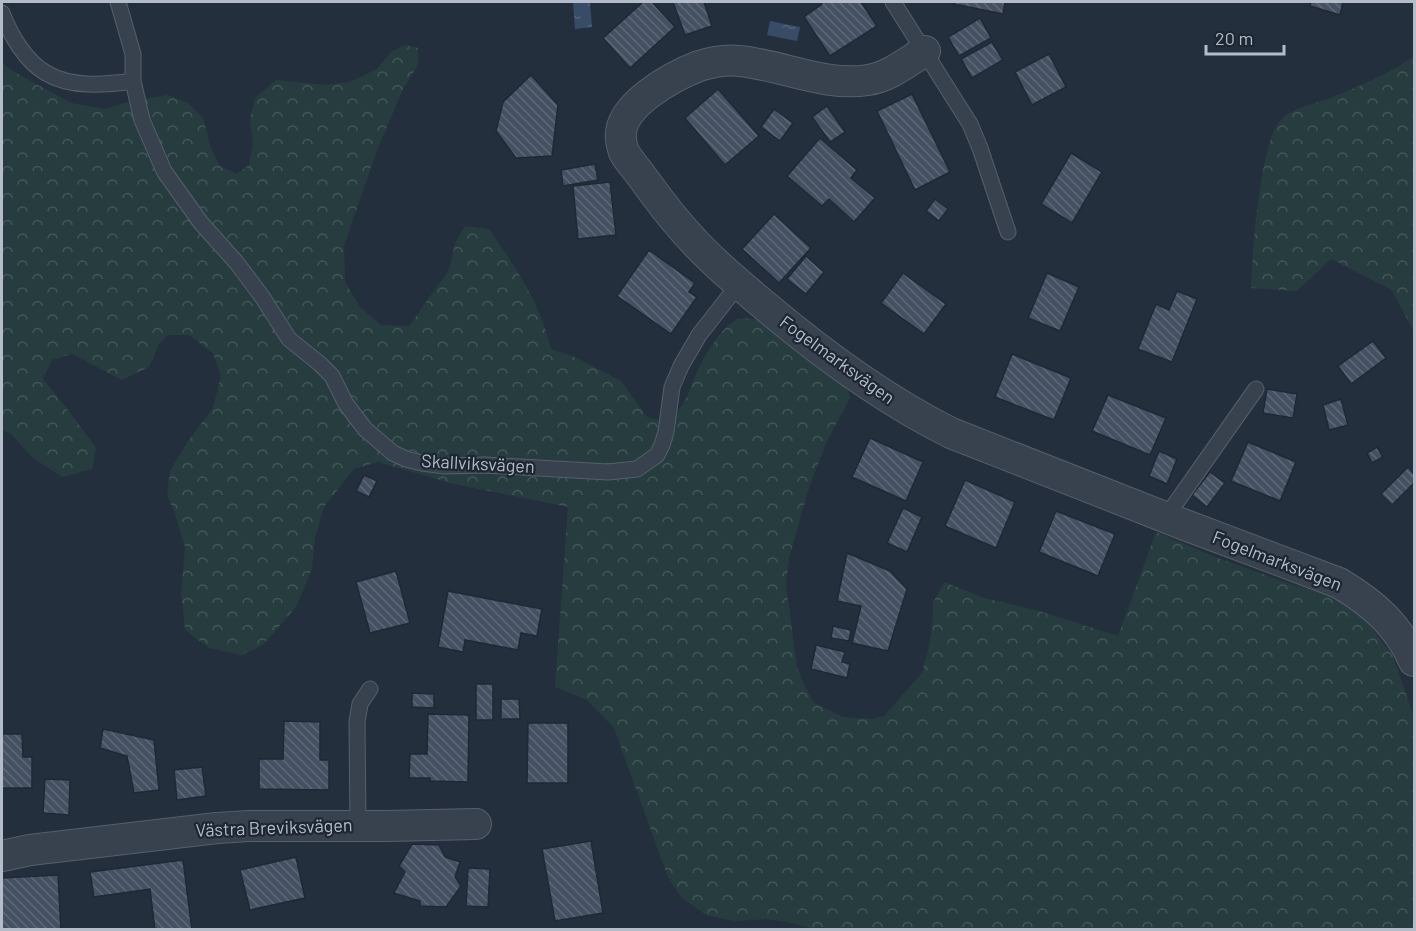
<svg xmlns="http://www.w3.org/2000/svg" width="1416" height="931" viewBox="0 0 1416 931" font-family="Barlow,sans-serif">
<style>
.forest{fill:url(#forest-crowns)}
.water{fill:url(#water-ripples)}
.building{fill:url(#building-back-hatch);stroke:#1f2835;stroke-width:1.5}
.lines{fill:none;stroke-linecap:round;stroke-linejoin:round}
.service-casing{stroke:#565f6c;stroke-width:17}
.minor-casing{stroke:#565f6c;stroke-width:32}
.service{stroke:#38414e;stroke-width:15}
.minor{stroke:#38414e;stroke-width:30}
.labels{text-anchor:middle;stroke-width:4.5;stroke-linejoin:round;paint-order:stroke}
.street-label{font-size:18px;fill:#b4bcc9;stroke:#1d2633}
</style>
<defs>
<pattern id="forest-crowns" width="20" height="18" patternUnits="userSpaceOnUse" patternTransform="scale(1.5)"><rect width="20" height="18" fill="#263c3f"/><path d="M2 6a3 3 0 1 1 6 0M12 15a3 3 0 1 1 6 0" fill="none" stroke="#435659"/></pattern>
<pattern id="water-ripples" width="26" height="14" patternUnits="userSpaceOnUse" patternTransform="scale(1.5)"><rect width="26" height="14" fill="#394c67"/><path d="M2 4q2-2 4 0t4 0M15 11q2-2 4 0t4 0" fill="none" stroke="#53647b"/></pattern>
<pattern id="building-back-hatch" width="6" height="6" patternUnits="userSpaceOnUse" patternTransform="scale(1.5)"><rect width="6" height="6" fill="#455162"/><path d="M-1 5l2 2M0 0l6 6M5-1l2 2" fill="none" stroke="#5d6877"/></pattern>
</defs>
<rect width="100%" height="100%" fill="#242f3e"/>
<g class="forest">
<path d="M405,45L418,48V65L403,89L376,153L344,246L345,282L360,307L381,325L409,326L449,270L455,243L465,226L489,229C515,266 541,305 551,349L577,358L621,381L647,417L657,420C663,417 673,415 678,410C688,400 691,385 697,372C704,357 720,328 736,320C743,316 751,319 759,320L848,388L850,398L826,443L809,488L789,558L786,585L797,667L806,689L814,703L843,717L872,719L884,716L922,673L929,646L932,628L933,603L944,582L984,598L1039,611L1118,636L1156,532L1218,558L1285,582L1334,597L1365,619L1393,656L1414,717V929L817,930L788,922L766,919L735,921L706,915L681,897L667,875L614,728L587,700L555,687L568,507L450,483L378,462L354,469L324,507L315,538L312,569L296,607L263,645L241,655L209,648L185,630L181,593L185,547L175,513L167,495L170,471L188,441L213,408L221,376L213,353L189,335H168L159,344L149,367L122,380L72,354L52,360L43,379L71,414L96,448L92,469L62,477L33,458L11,434L2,429V62L11,70L71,103L105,109L131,101L168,95L188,103L203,118L211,148L220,166L237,174L249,165L253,142L250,120L255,98L276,80L325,85L350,82L377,69L391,52Z"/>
<path d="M1414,56V332L1392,290L1331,259L1297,291L1251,288C1253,245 1256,203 1265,161C1269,146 1271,130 1282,119C1291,109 1316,103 1328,99C1358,87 1389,74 1414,56Z"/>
</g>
<g class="water">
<polygon points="573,2 590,2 592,27 575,29"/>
<polygon points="770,21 800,27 797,41 767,35"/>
</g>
<g class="building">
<polygon points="643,2 652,2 675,27 630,68 603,38"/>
<polygon points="673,2 704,2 712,26 685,35"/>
<polygon points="821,2 861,2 877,26 830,56 804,17 822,4"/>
<polygon points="955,2 1005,2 1003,14 954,4"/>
<polygon points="1311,2 1343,2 1340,15 1310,6"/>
<polygon points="980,18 991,38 959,56 948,37"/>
<polygon points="992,42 1003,60 972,78 961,59"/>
<polygon points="1049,54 1066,87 1032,105 1015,72"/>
<polygon points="531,75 558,105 552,156 516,158 496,131 503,102"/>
<polygon points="718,89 759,136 725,165 685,118"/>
<polygon points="912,94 950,172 915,190 877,111"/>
<polygon points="827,106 845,132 830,142 812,117"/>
<polygon points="774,109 793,123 780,141 761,127"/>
<polygon points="820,138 857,170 851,178 875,198 854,222 829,199 822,206 787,176"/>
<polygon points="1071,153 1102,172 1072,223 1041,204"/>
<polygon points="595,164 598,180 563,186 561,170"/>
<polygon points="610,182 616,235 578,239 573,186"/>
<polygon points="935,199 948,209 939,221 926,211"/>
<polygon points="774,214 811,248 779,283 742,249"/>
<polygon points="649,250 695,283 689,292 697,297 671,334 617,296"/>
<polygon points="806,256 824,272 806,294 787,279"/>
<polygon points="903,273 946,304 924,334 881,303"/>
<polygon points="1047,273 1079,287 1060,331 1028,318"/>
<polygon points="1177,291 1197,299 1172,362 1138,349 1156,304 1169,310"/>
<polygon points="1373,341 1386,358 1351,384 1338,366"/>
<polygon points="1012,354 1071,378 1054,420 995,397"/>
<polygon points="1267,389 1297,394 1293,418 1263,413"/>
<polygon points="1108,395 1166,418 1150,455 1092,431"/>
<polygon points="1341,399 1348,425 1329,430 1323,405"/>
<polygon points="870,438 923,462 906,501 852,477"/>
<polygon points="1248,442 1296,462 1280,501 1231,481"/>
<polygon points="1377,447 1383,457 1372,463 1367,453"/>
<polygon points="1159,451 1177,459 1167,484 1149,476"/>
<polygon points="1408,467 1414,474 1414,483 1392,505 1381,494"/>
<polygon points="1210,472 1225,483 1207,507 1192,495"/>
<polygon points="364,475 377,481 369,497 356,491"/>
<polygon points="965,480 1015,502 996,548 945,526"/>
<polygon points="903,508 922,517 907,552 887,543"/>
<polygon points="1056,511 1115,534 1098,576 1039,552"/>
<polygon points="847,553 890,571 907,589 888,651 852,643 861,606 837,601"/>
<polygon points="396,571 410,623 370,633 356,582"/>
<polygon points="448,591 542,609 537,636 521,633 518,650 465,640 463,652 438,647"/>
<polygon points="833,626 851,630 849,641 831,638"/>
<polygon points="816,645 845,652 842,662 850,664 847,678 811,669"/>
<rect x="476" y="684" width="17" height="36"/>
<polygon points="412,693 434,694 434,708 412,707"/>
<polygon points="501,699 519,699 520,719 501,719"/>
<polygon points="428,714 469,715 468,782 430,781 430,778 409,778 410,754 427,754"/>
<polygon points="284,721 320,722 320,760 329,760 329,790 259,789 259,759 283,759"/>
<polygon points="528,723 568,723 568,783 527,783"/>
<polygon points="103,729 154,740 159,790 134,793 127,756 100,748"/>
<polygon points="2,734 22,734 23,757 32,757 32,788 2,788"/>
<polygon points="202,767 206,796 177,800 174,770"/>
<polygon points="45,779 70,780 69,815 43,813"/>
<polygon points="591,841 603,913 555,921 542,849"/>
<polygon points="412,844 439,845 445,857 460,862 455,877 461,886 446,907 420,906 420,901 394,893 405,872 399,866"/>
<polygon points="296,857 305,898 250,910 240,870"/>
<polygon points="183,860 192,930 155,930 150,889 94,897 90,872"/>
<polygon points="468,868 490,869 488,907 466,906"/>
<polygon points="58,875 61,930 2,930 2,878"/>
</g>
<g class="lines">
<defs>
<g id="service">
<polyline points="118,2 133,54 133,81 142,120 164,171 201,223 236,262 263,298 289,339 320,364 332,376 346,404 365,429 393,453 406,459 422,463 445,466 485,465 608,472 637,469 657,455 662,445 666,432 672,387 681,366 699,335 739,284"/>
<polyline points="893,2 970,124 980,148 1008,232"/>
<path d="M2,13C10,34 25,61 46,73C71,88 105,85 133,81"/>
<polyline points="1166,517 1256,389"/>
<polyline points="358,826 357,722 360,704 370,689"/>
</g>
<g id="minor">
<path d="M925,51C907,62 889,77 868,80C824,87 783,65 739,61C726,59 712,62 699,66C673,76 617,106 621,139C621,143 623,149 624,152C628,160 635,167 640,174C652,190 663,206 676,221C702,253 733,279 764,305C822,354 883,399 951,433L1185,525L1339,583C1374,604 1397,624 1414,661"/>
<polyline points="2,856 30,850 217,828 249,826 387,826 476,824"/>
</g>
</defs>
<use href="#service" class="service-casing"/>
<use href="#minor" class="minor-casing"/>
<use href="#service" class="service"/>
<use href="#minor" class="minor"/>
</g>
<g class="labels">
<g class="street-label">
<text transform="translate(837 360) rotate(36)" y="6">Fogelmarksvägen</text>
<text transform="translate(478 464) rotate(3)" y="6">Skallviksvägen</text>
<text transform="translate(1277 561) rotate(21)" y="6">Fogelmarksvägen</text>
<text transform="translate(274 828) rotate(-2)" y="6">Västra Breviksvägen</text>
</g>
</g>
<rect width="1416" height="931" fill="none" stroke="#b4bcc9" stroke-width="6"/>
<path d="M1206 45v9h78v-9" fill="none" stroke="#b4bcc9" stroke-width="3"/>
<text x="1215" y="45" font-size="18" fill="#b4bcc9" stroke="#1d2633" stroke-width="4.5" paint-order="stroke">20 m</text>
</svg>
